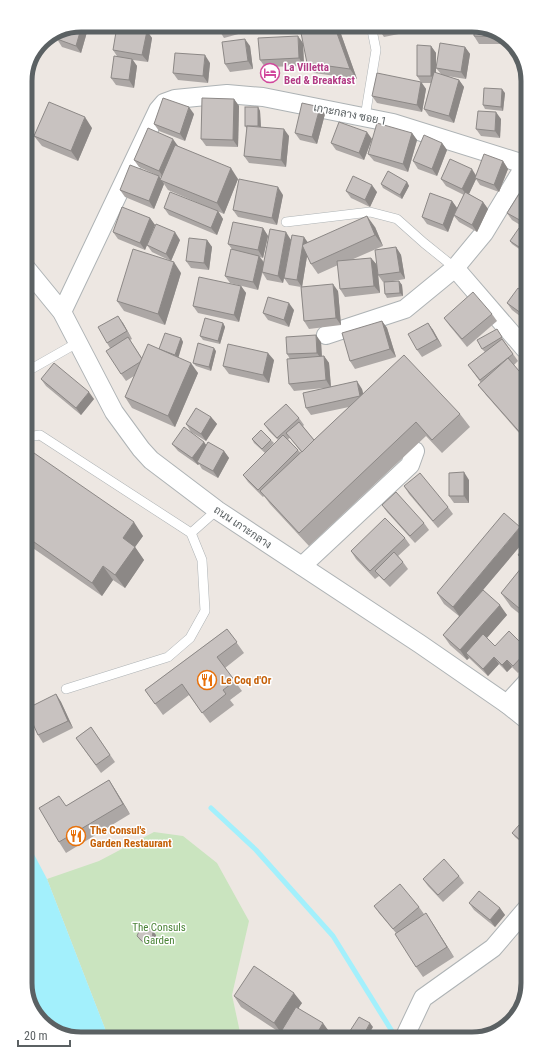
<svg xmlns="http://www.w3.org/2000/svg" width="553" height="1064" viewBox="0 0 553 1064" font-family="'Roboto Condensed',Sarabun,sans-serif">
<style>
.green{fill:#cae4bf}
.water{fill:#a3f0fc}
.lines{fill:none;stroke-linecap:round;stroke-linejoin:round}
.stream{stroke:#a3f0fc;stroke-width:5}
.service-casing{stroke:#aeb3b5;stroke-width:10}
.minor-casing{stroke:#aeb3b5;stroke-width:20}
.service{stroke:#fff;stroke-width:9}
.minor{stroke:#fff;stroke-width:18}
.wall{fill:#aca7a5;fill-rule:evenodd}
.shaded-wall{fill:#8c8886}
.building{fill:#c8c2c0;stroke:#8c8886}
.labels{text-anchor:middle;stroke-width:3;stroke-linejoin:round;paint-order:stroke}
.hotel-label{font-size:11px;font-weight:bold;fill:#b23c85;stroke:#fff;text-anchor:start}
.street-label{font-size:11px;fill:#5b6163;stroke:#fff}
.food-label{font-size:11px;font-weight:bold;fill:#c56008;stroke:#fff;text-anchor:start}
.park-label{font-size:11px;fill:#4b8438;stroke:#fff}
.rim{fill:none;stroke:#5b6163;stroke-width:5}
</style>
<rect width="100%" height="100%" fill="#ede7e2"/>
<polygon class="green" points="154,832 183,836 217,863 249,921 232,995 241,1037 109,1039 47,879 99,861"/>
<polygon class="water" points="28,843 47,879 109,1039 77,1039 47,1028 29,1004"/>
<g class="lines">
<polyline class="stream" points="211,808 256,850 333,936 395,1036"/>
<defs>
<g id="service">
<polyline points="365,117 376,50 371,25"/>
<polyline points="286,222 370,212 397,219 424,243 455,268"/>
<polyline points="26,372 77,343"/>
<polyline points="27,437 40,435 191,533 217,510"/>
<polyline points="66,689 168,657 190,638 205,611 202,560 191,533"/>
</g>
<g id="minor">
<polyline points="26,268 62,312 114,412 141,449 151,460 217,510 420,644 507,704 527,720"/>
<polyline points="455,268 525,349"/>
<polyline points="62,312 158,110 164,103 175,99 227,94 263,97 393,123 524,164"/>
<polyline points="326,335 405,309 455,268 484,233 524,167"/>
<polyline points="302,566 410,465 415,451"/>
<polyline points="507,704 527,682"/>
<polyline points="405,1036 423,998 493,948 528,907"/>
</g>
</defs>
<use href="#service" class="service-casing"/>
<use href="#minor" class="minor-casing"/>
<use href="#service" class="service"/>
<use href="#minor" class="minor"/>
</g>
<g class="wall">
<polygon points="81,25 89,25 81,53 62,47 57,39"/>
<polygon points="199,25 198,34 182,31 180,28"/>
<polygon points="240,25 242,33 224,38 219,30"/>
<polygon points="291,25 310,25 311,27 341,34 357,79 314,73 307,63 301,30 294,31 291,27"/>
<polygon points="376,25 443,25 384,37"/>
<polygon points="147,31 152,38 148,62 133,60 137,66 134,88 116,85 111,78 117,56 113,50"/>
<polygon points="474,36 506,36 509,44 479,44"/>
<polygon points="303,43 304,66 265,67 260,60"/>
<polygon points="250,46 253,69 230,72 225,64"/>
<polygon points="431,46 436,53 436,73 441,74 436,68 465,47 470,54 466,79 447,76 459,80 464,87 454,123 429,116 424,109 431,83 422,83 426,89 422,112 377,103 372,96 421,82 417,76"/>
<polygon points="210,63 208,83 178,80 173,73"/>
<polygon points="505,93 503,111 485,109 483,105"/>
<polygon points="234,99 239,106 238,147 206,146 201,139"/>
<polygon points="258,107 260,111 261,127 289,136 286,167 249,163 244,156 247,129 245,126"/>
<polygon points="194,114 185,141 159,131 154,124"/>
<polygon points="325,114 317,144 300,140 295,133"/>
<polygon points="501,119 500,138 481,136 476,129"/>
<polygon points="92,128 78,161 42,146 34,136"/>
<polygon points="412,133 417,140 408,172 374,161 368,154"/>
<polygon points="372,139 364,160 336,150 331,143"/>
<polygon points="442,143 447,150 437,176 418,169 413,161"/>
<polygon points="178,146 238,179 224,214 168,190 164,184 154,209 125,197 120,190 159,176 161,179 161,177 139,167 134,160"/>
<polygon points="503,161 508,169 499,192 480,185 476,179 469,194 483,202 488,209 477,232 459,222 454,216 448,232 427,224 422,217 452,201 457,208 464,195 446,186 441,179 476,175"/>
<polygon points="407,182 409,186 402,199 383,188 381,184"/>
<polygon points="346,191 377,192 370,207 351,198"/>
<polygon points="283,195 277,225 238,217 233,210"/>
<polygon points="524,197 525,228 512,220 507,213"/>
<polygon points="164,208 218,211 223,219 217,235 169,215"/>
<polygon points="150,218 155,225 145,250 118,239 113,232"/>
<polygon points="375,227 383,246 351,260 371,258 377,265 380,293 345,297 340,289 338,265 318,274 311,264 307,256 302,287 338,291 341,325 309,329 304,321 301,287 289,285 284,278 285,274 283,283 267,280 262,272 263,271 258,290 230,283 225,276 232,249 228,244 263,228 268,236 263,258 260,257 264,262 291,239 308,242"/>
<polygon points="525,233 525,253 512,244 510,241"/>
<polygon points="180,240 171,261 152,252 147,245"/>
<polygon points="207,240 212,247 209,270 191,268 186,261"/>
<polygon points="396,247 401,255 405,279 387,282 399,281 402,285 403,296 387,298 385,294 384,282 383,282 378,275"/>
<polygon points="181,273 165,325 124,311 117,301"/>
<polygon points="241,286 246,293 239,322 198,313 193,306"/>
<polygon points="525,286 525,320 512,310 507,303 522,291"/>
<polygon points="294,310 289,327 268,320 263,313"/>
<polygon points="492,314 497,321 467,347 449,325 444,318"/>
<polygon points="382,321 387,328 396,357 355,369 350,361"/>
<polygon points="123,323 132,339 130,340 142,358 181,338 183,342 178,357 198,373 175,427 132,408 125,397 134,376 126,381 121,374 110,348 107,343"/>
<polygon points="223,323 225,327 220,344 203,340 200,336"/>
<polygon points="428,323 433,330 442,346 422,357 417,350"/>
<polygon points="499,332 504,341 518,361 514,365 525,378 526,441 486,395 478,385 481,383 468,365 487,351 485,352 482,349"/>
<path d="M321,342L322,356H324L329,363L331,387L362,389L363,393L460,414L470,427L442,453L426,436L309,546L270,504L264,496L263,497L248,482L243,475L278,440L269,431L264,424L299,418L304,425L303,426L314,440L349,407L311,415L306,408L324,388L294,391L289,384L290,359L287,354ZM290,438L301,452V453L298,450L288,439Z"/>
<polygon points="216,351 211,371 196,366 193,363"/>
<polygon points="274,360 269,383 229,374 223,366"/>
<polygon points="41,379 94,399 81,415 46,386"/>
<polygon points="211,417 217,424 206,441 191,432 186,424"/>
<polygon points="252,439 271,440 274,443 265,453 254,443"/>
<polygon points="204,442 206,445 224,451 229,458 218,478 202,469 199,464 198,465 178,451 172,444"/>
<polygon points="27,464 143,536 135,547 144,560 125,588 113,580 102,596 27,544"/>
<polygon points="469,480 469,503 454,503 449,496"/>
<polygon points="404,486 448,507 453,514 438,528 409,494"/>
<polygon points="382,505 424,523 429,530 415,543 387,512"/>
<polygon points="405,538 410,545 398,556 403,562 408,569 390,587 379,576 375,579 356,559 351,551"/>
<polygon points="526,539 483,590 507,615 487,638 495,646 526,642 527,664 518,673 512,667 507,672 499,664 488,676 469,658 467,660 450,645 443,635 459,616 444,604 437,593"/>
<polygon points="526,544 526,619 511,607 501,593 525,564 523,562 518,555"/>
<polygon points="227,629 244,653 225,668 242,691 230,700 234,705 210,723 189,695 163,715 145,690"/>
<polygon points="56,694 61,702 73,728 43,743 38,735"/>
<polygon points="91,727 115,762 101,773 76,738"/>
<polygon points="109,780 116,791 130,814 66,853 59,842 66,806"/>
<polygon points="527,832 527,847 515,837 512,833"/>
<polygon points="459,876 464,883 443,902 428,886 423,879"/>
<polygon points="469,903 500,908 505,915 495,927 474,910"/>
<polygon points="374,906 419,907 424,914 419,918 433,924 454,957 423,977 416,967 396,933 379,913"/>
<polygon points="156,935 155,943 147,946 140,940 137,936"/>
<polygon points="234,996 302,1003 298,1008 328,1030 325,1036 287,1037 283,1032 282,1034 241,1007"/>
</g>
<g class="shaded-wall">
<polygon points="82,25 89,25 81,53 76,46"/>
<polygon points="196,25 199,25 198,34 195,31"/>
<polygon points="237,25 240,25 242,33 237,26"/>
<polygon points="334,25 341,34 357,79 350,69"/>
<polygon points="147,31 152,38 148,62 142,55"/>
<polygon points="298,36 303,43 304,66 299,58"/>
<polygon points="504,36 506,36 509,41 509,44"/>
<polygon points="245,39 250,46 253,69 248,61"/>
<polygon points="431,46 436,53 436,83 431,76"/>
<polygon points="465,47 470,54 466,79 461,72"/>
<polygon points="205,55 210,63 208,83 203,76"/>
<polygon points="132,59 137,66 134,88 129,80"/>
<polygon points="459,80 464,87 454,123 449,116"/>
<polygon points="421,82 426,89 422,112 417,105"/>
<polygon points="502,89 505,93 503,111 501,107"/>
<polygon points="234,99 239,106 238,147 233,140"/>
<polygon points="189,107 194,114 185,141 180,134"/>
<polygon points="258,107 260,111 261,129 258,126"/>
<polygon points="320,107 325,114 317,144 312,137"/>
<polygon points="496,112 501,119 500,138 495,131"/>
<polygon points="85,117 92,128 78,161 71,151"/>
<polygon points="284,129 289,136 286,167 281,160"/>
<polygon points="367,132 372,139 364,160 359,153"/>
<polygon points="412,133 417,140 408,172 403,164"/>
<polygon points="173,139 178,146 164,178 159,171"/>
<polygon points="442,143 447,150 437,176 432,169"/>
<polygon points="503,161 508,169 499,192 494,185"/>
<polygon points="231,168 238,179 224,214 217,203"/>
<polygon points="472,169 477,177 475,178 476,179 468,196 462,189"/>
<polygon points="159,176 164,184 154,209 149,201"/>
<polygon points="407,182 409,186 402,199 400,195"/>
<polygon points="372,185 377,192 370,207 365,200"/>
<polygon points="278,187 283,195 277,225 272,218"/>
<polygon points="452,201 457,208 448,232 443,225"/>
<polygon points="483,202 488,209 477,232 472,225"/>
<polygon points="218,211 223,219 217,235 211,228"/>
<polygon points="367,216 375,227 383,246 375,235"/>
<polygon points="150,218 155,225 145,250 140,243"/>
<polygon points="263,228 268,236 263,258 258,250"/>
<polygon points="175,232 180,240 171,261 166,254"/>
<polygon points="286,232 291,240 283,283 278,276"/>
<polygon points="304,237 309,244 302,287 297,280"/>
<polygon points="207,240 212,247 209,270 204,263"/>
<polygon points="396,247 401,255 405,279 400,272"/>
<polygon points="259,256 264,263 258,290 253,282"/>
<polygon points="371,258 377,265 380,293 374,286"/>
<polygon points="174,262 181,273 165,325 158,314"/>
<polygon points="399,281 402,285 403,296 400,293"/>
<polygon points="333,284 338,291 341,325 336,318"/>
<polygon points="241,286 246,293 239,322 234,315"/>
<polygon points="289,303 294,310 289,327 284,320"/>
<polygon points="118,316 123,323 132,339 127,331"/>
<polygon points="382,321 387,328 396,357 390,349"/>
<polygon points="223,323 225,327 220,344 218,341"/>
<polygon points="428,323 433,330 442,346 437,339"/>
<polygon points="316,335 321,342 322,360 317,353"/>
<polygon points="181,338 183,342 178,359 175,355"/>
<polygon points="214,348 216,351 211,371 209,367"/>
<polygon points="268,353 274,360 269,383 263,375"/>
<polygon points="324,356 329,363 331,388 326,380"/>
<polygon points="191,363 198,373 175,427 168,416"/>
<polygon points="357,381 362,389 365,403 360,396"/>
<polygon points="89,392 94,399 81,415 76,408"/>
<polygon points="211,417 217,424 206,441 201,434"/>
<polygon points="204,442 209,449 197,462 199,464 198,465 192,458"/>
<polygon points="224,451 229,458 218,478 213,471"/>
<polygon points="464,472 469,480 469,503 464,496"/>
<polygon points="134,522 143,536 135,547 144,560 125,588 115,575 123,538"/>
<polygon points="520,527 526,535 526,539 460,617 453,607"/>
<polygon points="103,566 113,580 102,596 92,583"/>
<polygon points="500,605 507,615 470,657 466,653 469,658 467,660 460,650"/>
<polygon points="494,657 499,664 488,676 483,669"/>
<polygon points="507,660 512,667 507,672 502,665"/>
<polygon points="56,694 61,702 73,728 68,721"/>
<polygon points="109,780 116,791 130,814 123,804"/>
<polygon points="500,908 505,915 495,927 490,920"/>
<polygon points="426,913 454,957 447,947"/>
<polygon points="153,931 156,935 155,943 152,939"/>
<polygon points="294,993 302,1003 283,1031 282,1030 283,1032 282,1034 274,1023"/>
<polygon points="323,1023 328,1030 325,1036 315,1037"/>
<polygon points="370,1023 373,1027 368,1036 363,1036"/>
</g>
<g class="building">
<polygon points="81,25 82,25 76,46 57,39 58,34"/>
<polygon points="180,25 196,25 195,31 180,28"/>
<polygon points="217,25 237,25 237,26 219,30"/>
<polygon points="291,25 303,25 291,27"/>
<polygon points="325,25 334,25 350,69 307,63 300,28"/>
<polygon points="474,25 476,25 504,36 504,37 474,36"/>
<polygon points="117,26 147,31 142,55 113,50"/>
<polygon points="298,36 299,58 260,60 258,38"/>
<polygon points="245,39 248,61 225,64 222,42"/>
<polygon points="440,43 465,47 461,72 436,68"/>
<polygon points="417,45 431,46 431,76 417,76"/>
<polygon points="175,53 205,55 203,76 173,73"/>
<polygon points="114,56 132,59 129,80 111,78"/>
<polygon points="434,72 459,80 449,116 424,109"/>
<polygon points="377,73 421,82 417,105 372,96"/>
<polygon points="484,88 502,89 501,107 483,105"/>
<polygon points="163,98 189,107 180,134 154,124"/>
<polygon points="202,98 234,99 233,140 201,139"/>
<polygon points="49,102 85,117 71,151 34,136"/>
<polygon points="302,103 320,107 312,137 295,133"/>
<rect x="245" y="107" width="13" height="19"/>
<polygon points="478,111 496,112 495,131 476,129"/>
<polygon points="339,122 367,132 359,153 331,143"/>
<polygon points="377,123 412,133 403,164 368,154"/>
<polygon points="247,126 284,129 281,160 244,156"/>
<polygon points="148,128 173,139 159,171 134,160"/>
<polygon points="424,135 442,143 432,169 413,161"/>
<polygon points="175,145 231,168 217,203 160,180"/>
<polygon points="484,154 503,161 494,185 475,178"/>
<polygon points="450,159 472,169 462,189 441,179"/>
<polygon points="130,165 159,176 149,201 120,190"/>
<polygon points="388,171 407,182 400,195 381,184"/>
<polygon points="353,176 372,185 365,200 346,191"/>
<polygon points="239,179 278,187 272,218 233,210"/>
<polygon points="524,185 524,191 522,190"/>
<polygon points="170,192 218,211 211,228 164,208"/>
<polygon points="465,192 483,202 472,225 454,215"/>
<polygon points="430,193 452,201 443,225 422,217"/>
<polygon points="519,194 524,197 525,223 507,213"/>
<polygon points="122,207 150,218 140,243 113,232"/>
<polygon points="367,216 375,235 311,264 302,245"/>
<polygon points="233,222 263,228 258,250 228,244"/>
<polygon points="156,224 175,232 166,254 147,245"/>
<polygon points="519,228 525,233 525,251 510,241"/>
<polygon points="270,229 286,232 278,276 262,272"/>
<polygon points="292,235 304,237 297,280 284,278"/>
<polygon points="189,238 207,240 204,263 186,261"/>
<polygon points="396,247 400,272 378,275 375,250"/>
<polygon points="133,249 174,262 158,314 117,301"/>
<polygon points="231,249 259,256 253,282 225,276"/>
<polygon points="371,258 374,286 340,289 337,261"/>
<polygon points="199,277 241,286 234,315 193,306"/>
<polygon points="399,281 400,293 385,294 384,282"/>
<polygon points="333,284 336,318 304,321 301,287"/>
<polygon points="525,286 525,292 522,290"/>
<polygon points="518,288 525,293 525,316 507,303"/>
<polygon points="473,292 492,314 462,339 444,318"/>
<polygon points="268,297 289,303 284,320 263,313"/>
<polygon points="118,316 127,331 107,343 98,327"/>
<polygon points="205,318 223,323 218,341 200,336"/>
<polygon points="382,321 390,349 350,361 342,333"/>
<polygon points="428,323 437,339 417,350 408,334"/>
<polygon points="497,329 502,337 482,349 477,340"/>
<polygon points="165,333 181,338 175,355 159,349"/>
<polygon points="316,335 317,353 287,354 286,337"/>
<polygon points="128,337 142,359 140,362 121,374 106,351"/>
<polygon points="502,339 513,354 480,380 468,365"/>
<polygon points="198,343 214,348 209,367 193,363"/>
<polygon points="148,344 191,363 168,416 125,397"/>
<polygon points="228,344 268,353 263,375 223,366"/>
<polygon points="404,355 460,414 432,440 416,422 299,533 260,491"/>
<polygon points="324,356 326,380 289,384 287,359"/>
<polygon points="508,358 525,378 526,436 524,437 478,385"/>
<polygon points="54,363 89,392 76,408 41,379"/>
<polygon points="357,381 360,396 306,408 303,393"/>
<polygon points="286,404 299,418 277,438 264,424"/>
<polygon points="196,408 211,417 201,434 186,424"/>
<polygon points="299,422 314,440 302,452 286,433"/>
<polygon points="184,427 204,442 192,458 172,444"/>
<polygon points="261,430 271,440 262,449 252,439"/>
<polygon points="283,435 298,450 258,490 243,475"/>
<polygon points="208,442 224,451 213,471 197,462"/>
<polygon points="34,453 134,522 123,538 135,547 115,575 103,566 92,583 27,537 27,464"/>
<polygon points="464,472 464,496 449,496 449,473"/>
<polygon points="420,473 448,507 433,521 404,486"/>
<polygon points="396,492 424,523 410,536 382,505"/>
<polygon points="504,513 520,527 453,607 437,593"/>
<polygon points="385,518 405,538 370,571 351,551"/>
<polygon points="526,544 526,561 518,555"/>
<polygon points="394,552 403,562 384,580 375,571"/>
<polygon points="526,562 526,614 501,593"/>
<polygon points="483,590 500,605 460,650 443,635"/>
<polygon points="227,629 237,642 217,657 235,681 223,690 226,694 202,713 182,684 155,704 145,690"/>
<polygon points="509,631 521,643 524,640 526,642 526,652 513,666 507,660 502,665 494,657 483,669 466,653 483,634 495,646"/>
<polygon points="56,694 68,721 38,735 28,713 28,708"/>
<polygon points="91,727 110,755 96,765 76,738"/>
<polygon points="109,780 123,804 59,842 39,808 59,796 66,806"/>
<polygon points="527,814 527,822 523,819"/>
<polygon points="519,825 527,832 527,846 512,833"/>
<polygon points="444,859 459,876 438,895 423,879"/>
<polygon points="400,884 419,907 393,929 374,906"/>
<polygon points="479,891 500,908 490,920 469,903"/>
<polygon points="426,913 447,947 416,967 395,934"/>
<polygon points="147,927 153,931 152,939 144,943 137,936 140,929"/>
<polygon points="254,966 294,993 274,1023 234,996"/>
<polygon points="296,1007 323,1023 315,1037 293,1037 282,1030"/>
<polygon points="359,1017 370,1023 363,1036 351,1036 348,1034"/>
</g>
<defs>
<symbol id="hotel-ring" viewBox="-11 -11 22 22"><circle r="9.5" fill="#fff" stroke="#d1479c" stroke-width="1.5"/><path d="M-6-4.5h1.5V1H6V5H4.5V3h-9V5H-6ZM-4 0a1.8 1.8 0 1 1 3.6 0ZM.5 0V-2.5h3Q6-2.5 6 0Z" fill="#d1479c"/></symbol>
<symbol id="restaurant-ring" viewBox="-11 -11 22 22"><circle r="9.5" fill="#fff" stroke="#e8710a" stroke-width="1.5"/><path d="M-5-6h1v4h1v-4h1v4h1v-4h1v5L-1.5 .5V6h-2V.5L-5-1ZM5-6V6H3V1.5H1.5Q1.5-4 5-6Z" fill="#e8710a"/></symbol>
</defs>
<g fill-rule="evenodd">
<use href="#hotel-ring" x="259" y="62" width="22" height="22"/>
<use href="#restaurant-ring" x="196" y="669" width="22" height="22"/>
<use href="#restaurant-ring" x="65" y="825" width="22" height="22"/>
</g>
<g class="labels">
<g class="hotel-label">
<text x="284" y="71">La Villetta<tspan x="284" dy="13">Bed &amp; Breakfast</tspan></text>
</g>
<g class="street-label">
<text transform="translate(350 114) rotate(11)" y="4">เกาะกลาง ซอย 1</text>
<text transform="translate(243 527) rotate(34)" y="4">ถนน เกาะกลาง</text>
</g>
<g class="food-label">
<text x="221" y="684">Le Coq d'Or</text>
<text x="90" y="834">The Consul's<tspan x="90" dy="13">Garden Restaurant</tspan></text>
</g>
<g class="park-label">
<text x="159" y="931">The Consuls<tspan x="159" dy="13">Garden</tspan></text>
</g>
</g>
<path d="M0 0H553V1064H0ZM81 32H472A49 49 0 0 1 521 81V983A49 49 0 0 1 472 1032H81A49 49 0 0 1 32 983V81A49 49 0 0 1 81 32Z" fill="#fff" fill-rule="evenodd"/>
<path class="rim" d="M81 32H472A49 49 0 0 1 521 81V983A49 49 0 0 1 472 1032H81A49 49 0 0 1 32 983V81A49 49 0 0 1 81 32Z"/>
<path d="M18 1040v6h52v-6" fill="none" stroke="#5b6163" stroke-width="2"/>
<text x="24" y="1040" font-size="12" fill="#5b6163" stroke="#ffffff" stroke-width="3" paint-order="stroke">20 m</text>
</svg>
